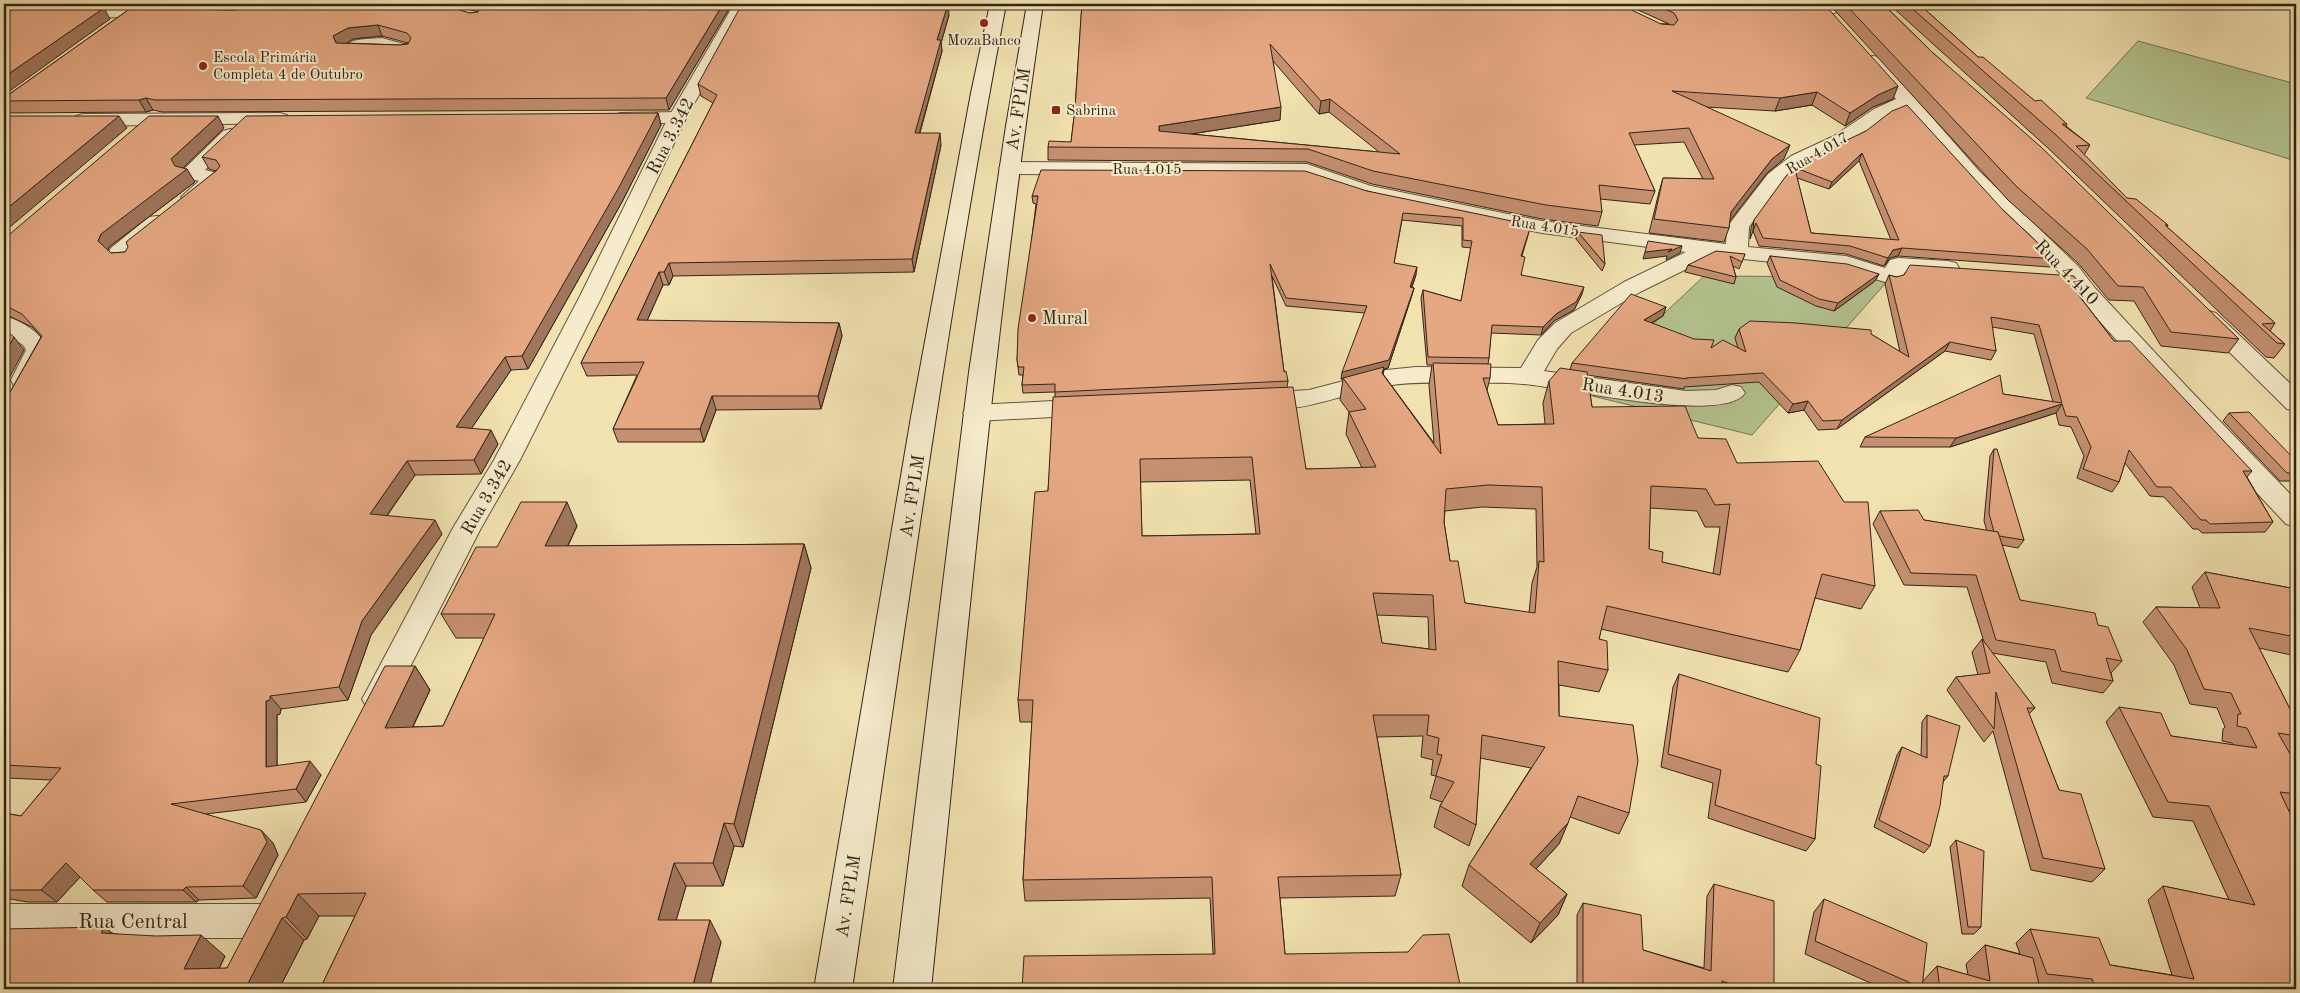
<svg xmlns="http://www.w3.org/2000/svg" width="2300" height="993" viewBox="0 0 2300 993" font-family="'Old Standard TT',serif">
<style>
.green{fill:#b4c490;stroke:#747454}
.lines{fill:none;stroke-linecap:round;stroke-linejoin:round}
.minor-casing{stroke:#63533e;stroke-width:2}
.tertiary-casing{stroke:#63533e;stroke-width:2}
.secondary-casing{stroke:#342318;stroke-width:2}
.minor{fill:#f6eccc;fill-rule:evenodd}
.tertiary{fill:#f6eccc;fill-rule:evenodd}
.secondary{fill:#f6eccc;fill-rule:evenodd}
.wall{fill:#c59071;stroke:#342318;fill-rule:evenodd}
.shaded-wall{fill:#a0765c;stroke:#342318}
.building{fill:#e5a883;stroke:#342318;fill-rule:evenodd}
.poi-dot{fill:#8f2418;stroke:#f6eccc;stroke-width:2}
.labels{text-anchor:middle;stroke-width:4;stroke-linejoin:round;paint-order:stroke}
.far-poi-label{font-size:15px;fill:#342318;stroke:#f6eccc;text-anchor:start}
.far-street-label{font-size:15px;fill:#342318;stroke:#f6eccc}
.street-label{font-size:18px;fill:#342318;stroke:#f6eccc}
.poi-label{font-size:18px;fill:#342318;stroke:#f6eccc;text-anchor:start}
.near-street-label{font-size:21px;fill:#342318;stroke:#f6eccc}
</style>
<rect width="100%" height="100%" fill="#f1e2b0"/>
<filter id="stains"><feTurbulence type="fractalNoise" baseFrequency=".004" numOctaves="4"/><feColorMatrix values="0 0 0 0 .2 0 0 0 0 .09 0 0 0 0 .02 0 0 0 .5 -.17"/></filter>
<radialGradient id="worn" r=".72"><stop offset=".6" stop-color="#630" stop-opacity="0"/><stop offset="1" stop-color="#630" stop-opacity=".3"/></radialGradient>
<g class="green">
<polygon points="2138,41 2296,84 2296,161 2086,98"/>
<polygon points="1704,276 1891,277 1752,435 1580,393"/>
</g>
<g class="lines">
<defs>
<g id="minor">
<polygon points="734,4 750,4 686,118 602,296 520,460 481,528 389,708 378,712 367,708 362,699 367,690 453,528 494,460 580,296 668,118"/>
<path d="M1824,4H1854C1849,12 1827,15 1818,13L1816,9L1818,5Z"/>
<polygon points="51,6 163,7 169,8 171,12 169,16 163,17 4,18 4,8"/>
<path d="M382,38L411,46L414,50L411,54L405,55L349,54L343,53L340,49C348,38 370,39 382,38Z"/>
<path d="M1873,56L1879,57L1979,171L2078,266L2095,288L2187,387L2296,500V527L2286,524L2169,399L2079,298L2062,275L1982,198L1904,110L1888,117L1848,144L1805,164L1782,182L1749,227L1748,247L1846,256L1885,268L1890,260L1898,258L1948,261L1956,263L1959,268L1956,273L1948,275L1905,272L1899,282L1891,284L1844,269L1713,256L1640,292L1571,333L1557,349L1544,371L1686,391L1716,390L1732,385L1741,387L1745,393C1724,425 1562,387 1523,384C1504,382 1485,383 1466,383C1440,383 1413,381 1386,386C1342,393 1295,418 1249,406L1245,400L1249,394L1309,390L1386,370L1416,367L1521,368L1538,340L1555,323L1624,282L1686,252L1542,233L1366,197L1305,176L1009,174L1002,172L999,168L1002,164L1009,162L1307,164L1371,186L1542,221L1726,244L1727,227L1768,174L1791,156L1834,136L1874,109L1896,99L1864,61L1867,57Z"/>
<path d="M230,129L237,131L240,135L205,170L222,174L225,178C217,190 199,205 184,201L181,197L199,181L183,177L180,173L223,131Z"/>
<path d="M157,216L165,217L168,222L165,227L131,254L135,259L132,264C119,267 115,263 108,253L111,248L149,217Z"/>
<polygon points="2208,311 2216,313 2296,389 2296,411 2287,409 2200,323 2196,318 2200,313"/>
<path d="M4,316C23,321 41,333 50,350L32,386L23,388L14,386L11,380L26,350L23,345L4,333Z"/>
<polygon points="1090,399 1099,401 1103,407 1099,413 1090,415 976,421 967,419 963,413 967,407 976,405"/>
</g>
<g id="tertiary">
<polygon points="677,112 684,114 686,118 684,122 621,125 614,123 611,119 614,115 621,113"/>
<polygon points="280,113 287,115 290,119 287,123 83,126 76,124 73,120 76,116 83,114"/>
<polygon points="4,904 262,904 275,909 281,921 275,933 262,938 4,938"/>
</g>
<g id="secondary">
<path d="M990,4H1006C944,330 901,660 852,989H814L911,417L971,93Z"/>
<path d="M1027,4H1043C994,331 965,660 931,989H893L969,372L1006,126Z"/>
</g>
</defs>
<use href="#minor" class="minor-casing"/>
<use href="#tertiary" class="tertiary-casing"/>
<use href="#secondary" class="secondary-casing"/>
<use href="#minor" class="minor"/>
<use href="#tertiary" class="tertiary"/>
<use href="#secondary" class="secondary"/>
</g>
<g class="wall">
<polygon points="4,4 133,4 130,5 4,7"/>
<polygon points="140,4 250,4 239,7 146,6"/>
<path d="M451,4H732L669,110L162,112L153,110L146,112L7,113L4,108V98L131,8L470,13L478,12ZM382,36L408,43L400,45L347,43L353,39Z"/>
<path d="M1082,4L1669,24L1625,4H1824L1893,99L1873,107L1845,126L1812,105L1775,111L1706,107L1784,159L1767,173L1730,220L1729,228L1724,242L1649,233L1659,192L1663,178L1703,179L1684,142L1634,145L1655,191L1650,204L1600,199L1602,212L1598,226L1542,219L1372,184L1307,162L1048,160V147L1071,142L1075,109ZM1273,61L1319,114L1329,112L1379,152L1191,134L1280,120Z"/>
<polygon points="1829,4 1883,4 1932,52 2239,339 2228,353 2161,346 2134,301 2109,300 2078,263 2008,200"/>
<polygon points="1889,4 1919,4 1978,57 2035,101 2067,124 2066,126 2090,145 2084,155 2127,198 2168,225 2167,227 2275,323 2270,331 2285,344 2274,358 2266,357 2049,149"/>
<polygon points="949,15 941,43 942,51 920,133 941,145 914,272 673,276 669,285 663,285 647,321 839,323 842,336 821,409 716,410 704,442 618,442 613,429 637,375 587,376 581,363 713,103 701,96 698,84"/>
<polygon points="658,113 661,125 622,202 528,369 511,370 471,429 498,444 481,474 415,475 387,516 442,534 371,635 348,700 281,709 280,714 277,715 277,766 321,775 306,802 206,814 273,843 278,855 256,898 199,900 196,902 107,902 93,890 80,877 57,902 28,902 4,898 4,813 21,816 51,780 7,778 4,783 4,401 5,401 41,337 32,327 5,314 4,315 4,239 224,128 182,168 195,182 109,247 108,250 111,253 125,252 216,171 209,169 202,157"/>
<path d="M1866,131L2003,210L2055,259L2050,267L1898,256L1890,258L1884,266L1846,254L1759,246L1753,231L1750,239L1751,228L1754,220L1796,168ZM1859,161L1891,240L1811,233L1797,178L1829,189Z"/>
<path d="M1367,191L1529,232L1522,256L1521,275L1582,294L1574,310L1554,321L1541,335L1491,333L1489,358L1488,364L1490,378L1487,390L1498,425L1545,424L1543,403L1549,381L1570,370L1572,363L1666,307L1663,316L1652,323L1711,348H1738L1735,338L1739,329L1871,334L1900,352L1885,284L1889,275L1896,277L2082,288L2078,294L2114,341L2252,471L2247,477L2273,522L2265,532L2202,533L2198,529H2193L2164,497L2150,496L2125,463L2119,482L2112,492L2077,478L2084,456L2071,427L2059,425L2056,413L1950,447H1860L1865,437L2003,394L2053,402L2034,334L1992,327L1996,351L1991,360L1945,351L1837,429L1818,430L1804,410L1788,413L1759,382L1684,387V389L1587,375L1592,407L1698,438L1737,463L1875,586L1861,609L1815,598L1800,650L1788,672L1601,629L1599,639L1608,670L1599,692L1559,685V716L1629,813L1619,834L1570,817L1559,844L1536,869L1567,894L1558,915L1531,943L1462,886L1469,865L1531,768L1480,758L1476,825L1469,846L1434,827L1440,806L1442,802L1430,798L1436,776L1431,775L1433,760L1421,757L1423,736L1377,737L1401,875L1395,896L1280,898L1285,954L1461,989L1213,954L1210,898L1025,901L1023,880L1032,722H1020L1018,700L1048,491L1055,397V392L1023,393L1022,385L1023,375H1019L1017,359L1036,204L1033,203L1032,196ZM1402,220L1462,226V247L1471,248L1461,301L1423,290L1421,298L1427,365H1432L1429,385L1434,443L1383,374L1384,369L1388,368L1412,295L1414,288L1412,287L1416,275L1394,263ZM1272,276L1286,306L1365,313L1341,379H1343L1340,400L1349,412L1346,434L1362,468L1306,469L1287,387L1288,381L1284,372ZM1250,480L1256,534L1142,536L1140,482ZM1482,507L1536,509L1537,567L1532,583L1529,613L1465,603L1450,561L1444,522L1445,511ZM1650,508L1697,511L1705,527H1720L1713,574L1662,562L1649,549ZM1377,615L1428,617L1429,649L1382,643Z"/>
<polygon points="1578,232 1605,264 1602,271 1576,239"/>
<polygon points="1745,254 1739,269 1733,266 1736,277 1734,284 1685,272 1688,265"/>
<polygon points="1770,256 1879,274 1875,281 1834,311 1816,306 1777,287 1767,263"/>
<polygon points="2229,413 2296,461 2296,481 2280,481 2223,421"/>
<polygon points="1994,449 2024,540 2018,548 2002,545 2020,600 2098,625 2122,661 2111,673 2113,681 2103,693 2052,683 2046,662 1992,653 2035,708 2029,714 2059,790 2105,869 2092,882 2031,870 1993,731 1984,742 1947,690 1956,677 1978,675 1972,652 1982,639 1984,642 1967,587 1904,585 1873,524 1880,511 1924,520 1987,531 1984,521 1990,456"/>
<polygon points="577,526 568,546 804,544 811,568 743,847 734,846 723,886 686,886 676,920 721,942 709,989 320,989 355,916 319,916 307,939 304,940 279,989 4,989 105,927 112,933 225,956 219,969 227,968 415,666 430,690 413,727 443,726 484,638 456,638 441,614 497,547"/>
<polygon points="2205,572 2296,589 2296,656 2259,648 2292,713 2296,713 2296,754 2290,753 2296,764 2296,810 2289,810 2296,826 2296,989 2050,989 2039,988 2040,989 1884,989 1805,954 1814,912 1824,899 1922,982 1937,966 1968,975 1966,964 1985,945 2020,954 2016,943 2030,929 2110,965 2172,975 2148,900 2163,886 2229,900 2193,821 2153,817 2106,722 2119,707 2171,736 2233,745 2232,743 2222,741 2223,729 2225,727 2217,708 2190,704 2174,665 2143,622 2156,607 2200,608 2192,587"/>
<polygon points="1679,674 1816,764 1815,839 1806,851 1708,818 1713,783 1661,767 1673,687"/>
<polygon points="1927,715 1948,776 1943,782 1930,846 1924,853 1874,827 1897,755 1902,747 1921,756 1922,722"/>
<polygon points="1956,840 1981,927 1974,934 1962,934 1950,847"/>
<polygon points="1714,884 1774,989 1577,989 1577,915 1583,903 1643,950 1704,968 1707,896"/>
</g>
<g class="shaded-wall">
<polygon points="237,4 250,4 239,7"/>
<polygon points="723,4 732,4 669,110 666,98"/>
<polygon points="948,4 949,15 941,43 942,51 916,145 915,133 937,40"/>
<polygon points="104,8 110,19 4,95 4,77"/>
<polygon points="378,25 382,36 353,39 339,48 333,36 348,28"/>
<polygon points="1898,86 1893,99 1873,107 1845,126 1850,113 1878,95"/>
<polygon points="1817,92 1812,105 1775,111 1780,98"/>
<polygon points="146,98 153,110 146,112 139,100"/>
<polygon points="1330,99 1329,112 1319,114 1321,101"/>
<polygon points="1281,107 1280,120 1159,139 1159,126"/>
<polygon points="658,113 661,125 622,202 528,369 522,356"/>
<polygon points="119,116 127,128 4,232 4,211"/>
<polygon points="218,116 224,128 179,172 187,169 195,182 109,247 106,254 98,241 101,234 171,159"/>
<polygon points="940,133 941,145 914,272 912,259"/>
<polygon points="1790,145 1784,159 1767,173 1726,226 1731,212 1772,159"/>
<polygon points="1862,153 1859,161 1829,189 1832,182"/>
<polygon points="1682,246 1680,253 1666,260 1667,256 1643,259 1645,252"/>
<polygon points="1902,248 1898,256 1890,258 1884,266 1888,258 1893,250"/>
<polygon points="669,263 673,276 669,285 664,272"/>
<polygon points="1417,267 1416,275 1409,294 1410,287"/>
<polygon points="659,272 663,285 641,334 637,320"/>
<polygon points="1879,274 1875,281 1834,311 1838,303"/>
<polygon points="1584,287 1582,294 1574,310 1554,321 1541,335 1543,327"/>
<polygon points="1414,288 1412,295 1388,368 1384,369 1381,389 1343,378 1343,379 1341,379 1342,372"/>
<polygon points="1666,307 1663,316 1641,329 1644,320"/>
<polygon points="839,323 842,336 821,409 818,396"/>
<polygon points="14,337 24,350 4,388 4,355"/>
<polygon points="1950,342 1945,351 1837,429 1842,420"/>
<polygon points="505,357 511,370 463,441 456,427"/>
<polygon points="712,396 716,410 704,442 700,429"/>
<polygon points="1808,401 1804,410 1788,413 1793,404"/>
<polygon points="2062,404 2056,413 1950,447 1956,438"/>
<polygon points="491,430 498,444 481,474 474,460"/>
<polygon points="407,461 415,475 378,528 370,514"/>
<polygon points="567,502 577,526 556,570 545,546"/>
<polygon points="435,520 442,534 371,635 348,700 339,687 362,621"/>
<polygon points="804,544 811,568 743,847 734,824"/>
<polygon points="415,666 430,690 401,751 385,728"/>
<polygon points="270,696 281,709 280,714 277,715 277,780 266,767 266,701"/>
<polygon points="310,761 321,775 306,802 296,789"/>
<polygon points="4,774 7,778 4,783"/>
<polygon points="724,823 734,846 723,886 713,863"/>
<polygon points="1568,823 1559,844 1522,884 1530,864"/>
<polygon points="261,830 273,843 278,855 256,898 243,886"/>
<polygon points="66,863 81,876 57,902 41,890"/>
<polygon points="674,863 686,886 670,942 658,920"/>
<polygon points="186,887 199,900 196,902 183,890"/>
<polygon points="298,894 319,916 307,939 286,917"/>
<polygon points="1567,894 1558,915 1531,943 1540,923"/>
<polygon points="282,918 304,940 279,989 245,989"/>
<polygon points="710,920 721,942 709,989 692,989"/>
<polygon points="105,927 131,949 101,933"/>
<polygon points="201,935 225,956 209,989 184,969"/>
</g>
<g class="building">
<path d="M258,4H438L470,13L478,12L480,6L479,4H723L666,98L155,100L146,98L139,100L4,101V98L131,8L234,10L252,6ZM378,25L407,33L411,38L408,44L400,45L336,43L333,36L348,28Z"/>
<polygon points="742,4 948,4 937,40 941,40 915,133 940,133 912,259 669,263 664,272 659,272 637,320 839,323 818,396 712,396 700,429 613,429 644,362 581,363 717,95 698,84"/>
<path d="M1082,4H1619L1661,24L1674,25L1678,20L1674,13L1654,4H1824L1898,86L1878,95L1850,113L1817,92L1780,98L1672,91L1790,145L1772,159L1731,212L1729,228L1654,219L1663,178L1714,179L1689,128L1629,133L1655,191L1599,185L1602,212L1546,205L1373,171L1308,149L1048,147L1049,141L1071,142L1075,109L1081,17ZM1270,44L1321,101L1330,99L1400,154L1159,131V126L1281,107Z"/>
<polygon points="1845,4 1883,4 1932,52 2040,146 2239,339 2171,332 2143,287 2118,286 2087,249 2016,186"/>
<polygon points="1907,4 1919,4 1978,57 1983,57 2035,101 2041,100 2067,124 2062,124 2090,145 2076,146 2127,198 2136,199 2168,225 2165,225 2275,323 2262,324 2285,344 2277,343 2056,135"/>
<polygon points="104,8 4,77 4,9"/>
<polygon points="1907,105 2003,210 2055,259 1902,248 1893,250 1888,258 1850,246 1763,238 1756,223 1753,231 1754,220 1786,176 1795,169 1811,233 1899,240 1862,153 1832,182 1796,168 1809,158 1866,131 1892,111"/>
<polygon points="658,113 618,189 522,356 505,357 456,427 491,430 474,460 407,461 370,514 435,520 362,621 339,687 270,696 270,700 266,701 266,767 310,761 296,789 171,804 261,830 267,842 243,886 186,887 183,890 93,890 66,863 41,890 12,890 4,888 4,813 21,816 61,768 4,765 4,401 5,401 42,336 22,314 4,305 4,239 149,116 218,116 171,159 175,166 187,169 101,234 98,241 111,253 125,252 128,247 126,242 216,171 220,166 216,160 202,157 246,116"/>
<polygon points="4,116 119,116 4,211"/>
<polygon points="1041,170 1305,171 1367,191 1531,225 1521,256 1525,257 1521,275 1584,287 1576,302 1556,314 1543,327 1492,325 1489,358 1428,357 1423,290 1461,301 1472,241 1463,240 1463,218 1403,213 1394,263 1417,267 1410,287 1414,288 1389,360 1342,372 1367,306 1286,298 1270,264 1284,372 1286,371 1288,381 1055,392 1055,384 1022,385 1024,367 1018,367 1017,359 1018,329 1038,196 1032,196"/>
<polygon points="1578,232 1602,235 1605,264"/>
<polygon points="1648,241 1682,246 1668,252 1672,249 1645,252"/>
<polygon points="1716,251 1745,254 1742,262 1730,256 1736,277 1688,265"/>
<polygon points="1770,256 1847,264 1879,274 1838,303 1819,299 1780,280"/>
<polygon points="1910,265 2074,276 2082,288 2073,288 2114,341 2130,341 2252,471 2243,471 2273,522 2210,524 2206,520 2201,520 2171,487 2157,487 2129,450 2119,482 2083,469 2091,447 2077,417 2066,416 2062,404 1956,438 1865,437 2000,375 2003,394 2062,403 2039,325 1991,317 1996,351 1950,342 1842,420 1823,421 1808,401 1793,404 1763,373 1686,378 1687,379 1572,363 1631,294 1666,307 1644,320 1694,339 1714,340 1711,348 1723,340 1746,352 1739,329 1750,321 1796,323 1871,330 1871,334 1909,357 1889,275 1896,277 1904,275"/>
<polygon points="4,329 14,337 4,355"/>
<path d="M1433,363L1491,364L1490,378H1483L1498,425L1554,424L1549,381L1560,368L1587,372L1592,407L1685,406L1698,438L1726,439L1737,463L1818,461L1844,502H1868L1875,586L1822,574L1800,650L1607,606L1599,639L1607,641L1608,670L1558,661L1559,716L1633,725L1638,761L1629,813L1578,796L1568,823L1530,864L1567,894L1540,923L1469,865L1545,747L1482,735L1476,825L1440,806L1454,782L1436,776L1442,755L1437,754L1439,738L1427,735L1429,715H1373L1401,875L1278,877L1285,954L1408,952L1423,935L1449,934L1461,989H1022L1024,956L1215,954L1212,877L1023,880L1033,700H1018L1035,492L1048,491L1053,397L1293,387L1306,469L1376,467L1349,412L1366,409L1343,378L1384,367L1382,373L1441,454ZM1252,457L1260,534L1142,536L1140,459ZM1488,485L1542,487L1544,562L1539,561L1535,613L1465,603L1458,561H1450L1444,522L1446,489ZM1651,486L1706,489L1715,505L1730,504L1720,575L1662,562L1663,552L1649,549ZM1373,593L1433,595L1436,650L1382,643Z"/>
<polygon points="2249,412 2296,461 2296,473 2287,473 2229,413"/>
<polygon points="1994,449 1997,449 2024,540 1999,536 1998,532 1994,532 1989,513"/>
<polygon points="521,502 567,502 545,546 804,544 734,824 724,823 713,863 674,863 658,920 710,920 692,989 320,989 366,893 298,894 286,917 282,918 245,989 4,989 4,929 105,927 101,933 156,936 201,935 184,969 227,968 385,666 415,666 385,728 443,726 495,614 441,614 476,547 497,547"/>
<polygon points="1918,510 1924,520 1998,532 2020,600 2095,613 2098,625 2108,627 2122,661 2106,658 2113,681 2061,671 2055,650 1996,640 1976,575 1911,573 1880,511"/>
<polygon points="2205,572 2296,589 2296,637 2249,628 2292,713 2296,713 2296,736 2278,733 2296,764 2296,794 2280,792 2296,826 2296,972 2294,971 2296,978 2296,989 2096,989 2092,979 2047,974 2030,929 2099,938 2110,965 2194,979 2163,886 2255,905 2209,806 2168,802 2119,707 2161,713 2171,736 2257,748 2247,728 2237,726 2238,714 2241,714 2231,693 2204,689 2187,650 2156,607 2220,608"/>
<polygon points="1982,639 2035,708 2027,708 2059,790 2081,794 2105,869 2043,858 1996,692 1994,729 1956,677 1990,673"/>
<polygon points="1679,674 1820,718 1816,764 1821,766 1815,839 1715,805 1721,770 1668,754"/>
<polygon points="1927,715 1960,726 1948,776 1944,776 1940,806 1930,846 1879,820 1902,747 1927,758"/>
<polygon points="1956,840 1984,851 1981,927 1968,927"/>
<polygon points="1714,884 1774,901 1774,989 1744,989 1722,981 1722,989 1583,989 1583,903 1641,915 1643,950 1711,971"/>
<polygon points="1824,899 1927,943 1922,988 1815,941"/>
<polygon points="1985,945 2033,958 2040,989 1940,989 1937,966 1990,981"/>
</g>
<g class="poi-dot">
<circle cx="984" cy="23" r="5"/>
<circle cx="203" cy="66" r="5"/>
<rect x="1051" y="105" width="10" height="10" rx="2.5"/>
<circle cx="1032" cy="318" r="5"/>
</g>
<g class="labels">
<g class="far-poi-label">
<text x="984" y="45" text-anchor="middle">MozaBanco</text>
<text x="213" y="62">Escola Primária<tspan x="213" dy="17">Completa 4 de Outubro</tspan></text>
<text x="1066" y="115">Sabrina</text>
</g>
<g class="far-street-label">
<text transform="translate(1817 153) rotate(-30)" y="5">Rua 4.017</text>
<text x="1147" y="174">Rua 4.015</text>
<text transform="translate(1545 226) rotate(9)" y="5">Rua 4.015</text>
</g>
<g class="street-label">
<text transform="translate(1018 109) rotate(-81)" y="6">Av. FPLM</text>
<text transform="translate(670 136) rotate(-63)" y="6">Rua 3.342</text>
<text transform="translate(2067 272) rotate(46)" y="6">Rua 4.410</text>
<text transform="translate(1623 390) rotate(9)" y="6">Rua 4.013</text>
<text transform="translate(912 496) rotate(-81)" y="6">Av. FPLM</text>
<text transform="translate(486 497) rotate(-60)" y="6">Rua 3.342</text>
<text transform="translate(848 896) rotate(-81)" y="6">Av. FPLM</text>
</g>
<g class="poi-label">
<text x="1042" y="324">Mural</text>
</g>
<g class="near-street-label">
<text x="133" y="928">Rua Central</text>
</g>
</g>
<rect width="2300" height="993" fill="none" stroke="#f1e2b0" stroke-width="20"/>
<rect x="5" y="5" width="2290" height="983" fill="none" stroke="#342318" stroke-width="2.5"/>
<rect x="10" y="10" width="2280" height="973" fill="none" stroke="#342318"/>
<rect width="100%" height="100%" filter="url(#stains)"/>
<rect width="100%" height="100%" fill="url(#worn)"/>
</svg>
